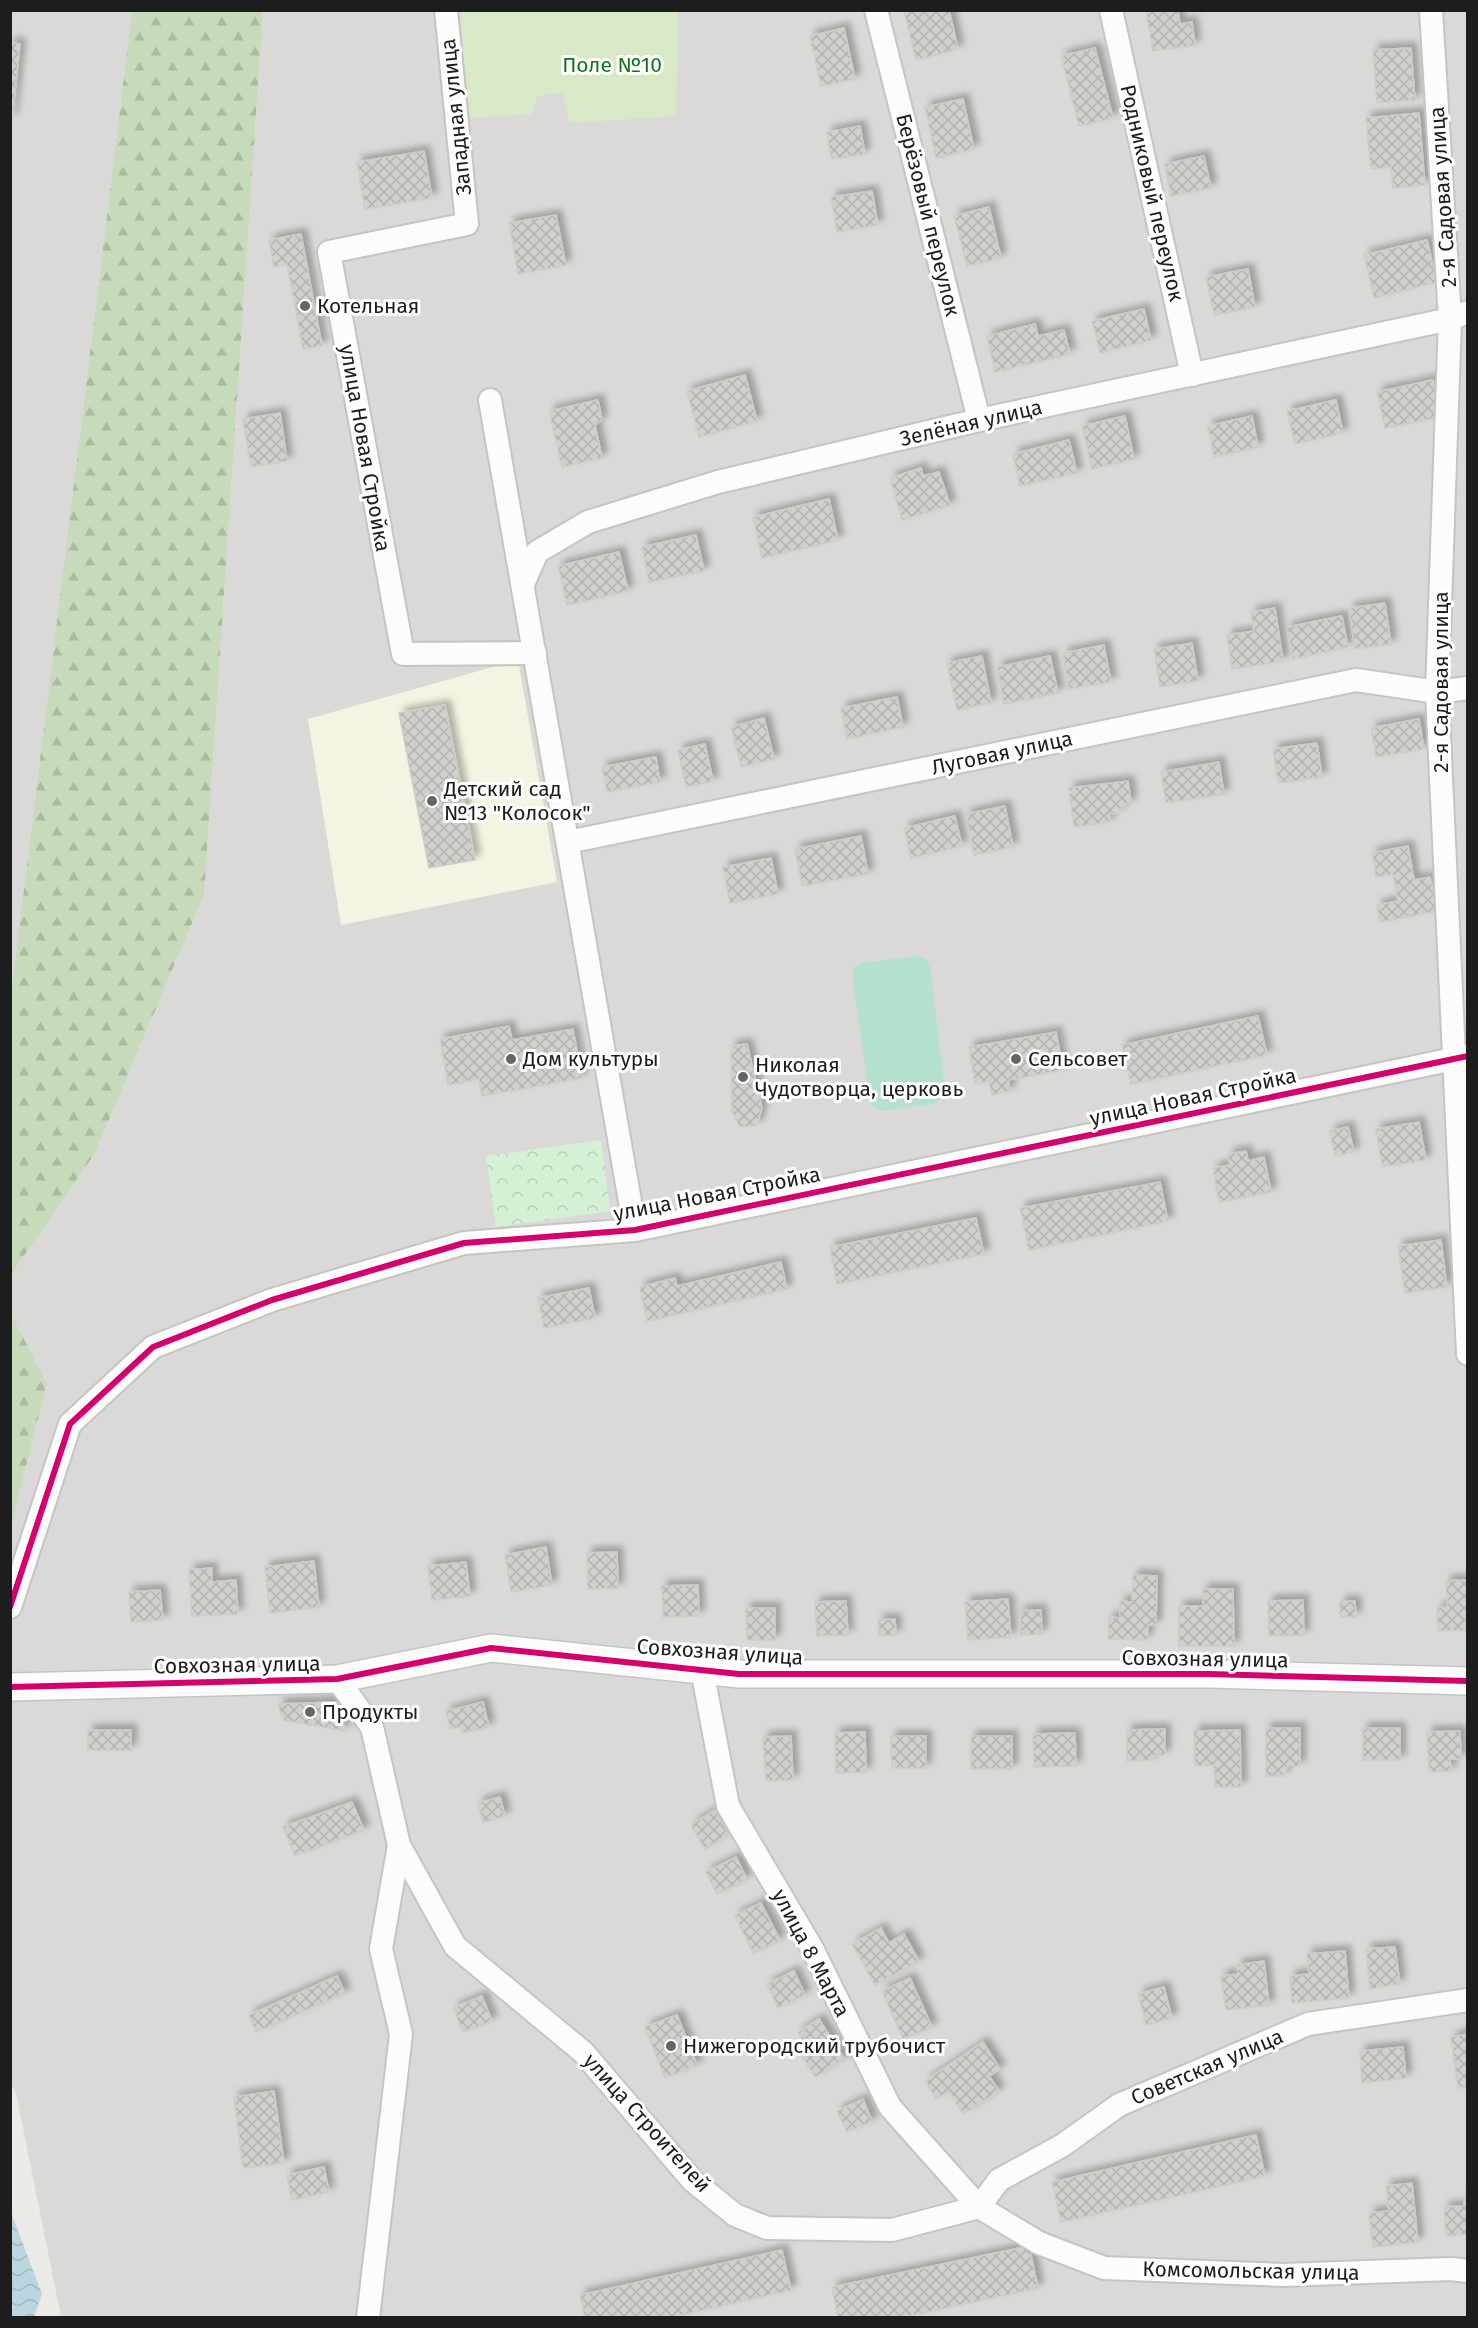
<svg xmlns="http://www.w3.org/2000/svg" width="1478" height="2328" viewBox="0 0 1478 2328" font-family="'Fira Sans',sans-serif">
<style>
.residential{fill:#dbd9d7}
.education{fill:#f5f4e2}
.forest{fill:url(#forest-firs)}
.park{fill:url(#park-crowns)}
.garden{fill:#d9e8c6}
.pitch{fill:#b3e1cd}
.water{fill:url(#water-waves)}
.building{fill:url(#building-cross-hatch);stroke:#cfccc8;stroke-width:1.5;filter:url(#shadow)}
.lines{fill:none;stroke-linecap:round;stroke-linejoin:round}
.minor-casing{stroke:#c4c4c2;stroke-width:26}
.tertiary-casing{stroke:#c4c4c2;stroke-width:30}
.minor{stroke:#fcfcfb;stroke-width:22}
.tertiary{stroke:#fcfcfb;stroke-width:27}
.cycleway-casing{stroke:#fff;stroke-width:10}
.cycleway{stroke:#d6006c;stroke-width:6}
.poi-dot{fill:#656563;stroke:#fff;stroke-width:2}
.labels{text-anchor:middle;stroke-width:6;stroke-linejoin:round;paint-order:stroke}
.park-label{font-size:21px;fill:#117619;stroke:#fff}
.street-label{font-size:21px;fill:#1d1d1d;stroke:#fff}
.poi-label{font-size:21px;fill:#1d1d1d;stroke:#fff;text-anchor:start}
</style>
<defs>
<pattern id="forest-firs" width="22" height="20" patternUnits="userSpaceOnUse" patternTransform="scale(1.5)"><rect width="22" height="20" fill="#c7dabc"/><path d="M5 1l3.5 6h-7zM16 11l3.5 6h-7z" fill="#aabba1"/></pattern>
<pattern id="park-crowns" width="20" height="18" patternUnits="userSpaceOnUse" patternTransform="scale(1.5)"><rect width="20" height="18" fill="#d5f1d5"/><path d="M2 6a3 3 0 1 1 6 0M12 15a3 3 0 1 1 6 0" fill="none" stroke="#b6ceb6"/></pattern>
<pattern id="water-waves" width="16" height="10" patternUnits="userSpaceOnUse" patternTransform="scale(1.5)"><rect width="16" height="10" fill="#bbd6de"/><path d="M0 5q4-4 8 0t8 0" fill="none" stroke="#a0b7be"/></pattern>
<pattern id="building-cross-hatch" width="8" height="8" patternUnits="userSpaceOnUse" patternTransform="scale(1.5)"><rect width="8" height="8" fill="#d2d0cd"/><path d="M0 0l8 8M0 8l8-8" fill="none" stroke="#b4b2b0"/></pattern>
<filter id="shadow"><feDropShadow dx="5.5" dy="-5.5" stdDeviation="3" flood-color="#0004"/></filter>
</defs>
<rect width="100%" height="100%" fill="#eceae6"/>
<g class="residential">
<polygon points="11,11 132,11 11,995"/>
<polygon points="263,11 1467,11 1467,2317 61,2317 16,2093 10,2083 11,1525 47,1384 11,1313 11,1275 95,1153 204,895"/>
</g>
<polygon class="education" points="518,660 557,882 341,925 308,719"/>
<g class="forest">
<polygon points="132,11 263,11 204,895 95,1153 11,1275 11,995"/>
<polygon points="11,1313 47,1384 11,1525 10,1313"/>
</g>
<polygon class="park" points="601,1140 610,1211 496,1227 486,1156"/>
<polygon class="garden" points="461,11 678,11 676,116 570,123 562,92 537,96 531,114 467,118"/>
<polygon class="pitch" points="918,956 925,959 930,967 945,1089 943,1098 937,1103 882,1111 875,1109 870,1102 852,973 854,967 860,963"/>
<polygon class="water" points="11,2212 42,2294 34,2317 11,2317"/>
<g class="building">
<polygon points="904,10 949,10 958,49 916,60"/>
<polygon points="1146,10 1178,10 1180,24 1192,22 1195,45 1153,51"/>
<polygon points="844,28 855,79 821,86 810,36"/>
<polygon points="10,43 20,44 12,120 10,120"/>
<polygon points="1095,48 1113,118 1079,126 1061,56"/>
<polygon points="1411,48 1415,100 1377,103 1373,50"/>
<polygon points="963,99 974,149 936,158 925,107"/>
<polygon points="1419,113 1425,185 1393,188 1391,167 1371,169 1366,118"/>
<polygon points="860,126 865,154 831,159 827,132"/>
<polygon points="424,151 432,198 365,209 357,162"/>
<polygon points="1204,156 1211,188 1171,196 1165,164"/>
<polygon points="872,191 878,225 837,232 831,197"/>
<polygon points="989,207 1001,258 967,266 954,216"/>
<polygon points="556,215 566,265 518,274 509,223"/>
<polygon points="301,234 322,346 303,349 287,264 274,267 269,240"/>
<polygon points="1427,240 1437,282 1374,298 1364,255"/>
<polygon points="1248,269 1255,307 1214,315 1206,277"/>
<polygon points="1144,309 1151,340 1100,353 1092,321"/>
<polygon points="1035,324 1038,336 1064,330 1070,354 995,372 987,336"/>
<polygon points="745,375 757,421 699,437 687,391"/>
<polygon points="1433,380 1440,417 1385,428 1377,392"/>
<polygon points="598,400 602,420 595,425 602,458 562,467 549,411"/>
<polygon points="1336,400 1343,433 1295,444 1287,411"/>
<polygon points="280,413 287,461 251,467 243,419"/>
<polygon points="1125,416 1134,459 1092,469 1082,426"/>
<polygon points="1252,416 1258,447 1214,457 1208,426"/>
<polygon points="1069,440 1077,473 1020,486 1013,454"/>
<polygon points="921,468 923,476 939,472 950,505 902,520 890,478"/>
<polygon points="829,499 838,540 762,558 753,517"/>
<polygon points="696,535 704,571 649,582 642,547"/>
<polygon points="619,552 628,591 567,605 558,566"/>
<polygon points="1385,603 1391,644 1355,649 1349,608"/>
<polygon points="1275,608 1283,661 1232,669 1227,635 1254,631 1251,612"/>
<polygon points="1342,616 1348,647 1293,659 1287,627"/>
<polygon points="1192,643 1198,681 1160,687 1154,649"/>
<polygon points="1104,645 1111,682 1069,689 1063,653"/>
<polygon points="982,656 991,703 957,710 947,663"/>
<polygon points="1050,656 1058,693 1004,704 997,667"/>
<polygon points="897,697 903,727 847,739 841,708"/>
<polygon points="445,705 475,860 429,868 399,713"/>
<polygon points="764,718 774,759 741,767 731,727"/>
<polygon points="1419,719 1424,749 1376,757 1371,728"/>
<polygon points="1317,743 1322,777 1278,783 1273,749"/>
<polygon points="705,744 713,781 686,787 678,750"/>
<polygon points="656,757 660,782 607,792 602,767"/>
<polygon points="1219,762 1224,794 1166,803 1161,772"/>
<polygon points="1128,781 1131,802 1123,806 1118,813 1109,814 1110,822 1074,827 1069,788"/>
<polygon points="1005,806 1013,847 974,855 966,814"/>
<polygon points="955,816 962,846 911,858 904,828"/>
<polygon points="861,836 868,874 802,886 795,849"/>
<polygon points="1408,846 1414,880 1430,877 1433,889 1439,888 1443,910 1380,922 1377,905 1398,901 1393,874 1376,877 1372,853"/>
<polygon points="771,858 778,894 730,903 723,867"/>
<polygon points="1258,1016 1267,1055 1131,1084 1122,1045"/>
<polygon points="509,1026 512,1040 573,1029 582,1078 482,1096 479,1079 448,1085 440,1039"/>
<polygon points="1056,1032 1063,1070 1008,1080 1010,1091 992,1095 989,1081 975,1084 969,1047"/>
<polygon points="747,1044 762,1108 757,1125 740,1127 732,1112 731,1046"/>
<polygon points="1419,1122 1426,1160 1382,1167 1376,1129"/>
<polygon points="1348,1127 1354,1152 1335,1156 1330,1131"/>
<polygon points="1246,1151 1248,1161 1264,1157 1271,1192 1219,1202 1213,1168 1230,1165 1228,1154"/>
<polygon points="1160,1182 1168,1221 1029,1250 1020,1208"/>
<polygon points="976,1218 984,1254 837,1284 830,1247"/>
<polygon points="1441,1240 1447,1287 1405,1293 1398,1246"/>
<polygon points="781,1262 787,1289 647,1321 640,1287 675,1278 677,1286"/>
<polygon points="589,1288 595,1318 544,1328 538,1298"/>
<polygon points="546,1547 552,1585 511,1592 505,1555"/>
<polygon points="617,1552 618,1588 588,1589 587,1553"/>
<polygon points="314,1561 319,1607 270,1613 265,1567"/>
<polygon points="466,1562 470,1596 432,1600 428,1566"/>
<polygon points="212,1568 212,1582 236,1580 238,1614 192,1616 189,1570"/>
<polygon points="1133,1575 1157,1576 1156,1625 1148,1625 1147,1640 1108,1639 1109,1617 1120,1618 1120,1601 1132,1602"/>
<polygon points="1468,1580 1465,1630 1438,1631 1437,1608 1447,1607 1446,1581"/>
<polygon points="698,1585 699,1616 663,1617 662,1586"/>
<polygon points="1203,1589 1233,1589 1234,1646 1179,1646 1179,1606 1203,1606"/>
<polygon points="160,1590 163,1620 131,1622 129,1592"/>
<polygon points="1008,1599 1011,1637 968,1640 965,1602"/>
<polygon points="1303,1600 1304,1635 1269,1636 1268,1601"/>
<polygon points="846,1601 848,1635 817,1636 815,1602"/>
<polygon points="1355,1601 1356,1617 1340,1617 1340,1602"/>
<polygon points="746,1608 775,1608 775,1640 747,1640"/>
<polygon points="1041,1610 1042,1634 1021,1635 1020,1611"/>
<polygon points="895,1619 896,1635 879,1636 878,1620"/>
<polygon points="338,1702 345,1731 283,1720 278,1704"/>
<polygon points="483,1702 489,1727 462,1733 460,1727 450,1729 446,1711"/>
<polygon points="1266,1728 1300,1728 1300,1766 1288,1766 1283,1776 1266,1776"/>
<rect x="1363" y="1728" width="37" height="32"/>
<polygon points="1165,1729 1165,1755 1153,1756 1153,1760 1127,1761 1127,1730"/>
<rect x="88" y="1730" width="43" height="20"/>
<polygon points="1240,1730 1241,1787 1215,1787 1214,1765 1195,1766 1194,1731"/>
<polygon points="1460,1731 1461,1759 1450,1759 1451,1771 1429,1772 1427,1732"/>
<polygon points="865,1732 866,1772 836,1773 835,1733"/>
<polygon points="1075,1733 1076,1766 1034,1767 1033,1734"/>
<polygon points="791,1736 793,1780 766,1781 763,1737"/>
<polygon points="891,1736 926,1736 926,1768 892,1768"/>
<rect x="971" y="1736" width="41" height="33"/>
<polygon points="500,1797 505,1816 483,1823 478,1803"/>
<polygon points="352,1802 364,1830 295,1856 283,1827"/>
<polygon points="715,1810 729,1834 705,1849 691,1825"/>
<polygon points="736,1857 747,1879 717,1894 706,1872"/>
<polygon points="761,1903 780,1940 753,1953 735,1915"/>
<polygon points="881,1928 889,1943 904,1934 919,1961 875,1985 852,1944"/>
<polygon points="1395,1947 1400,1984 1370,1989 1366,1949"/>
<polygon points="1345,1951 1349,1998 1292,2003 1290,1976 1309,1974 1307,1954"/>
<polygon points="1264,1961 1269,2005 1226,2010 1221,1976 1238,1974 1237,1965"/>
<polygon points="794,1971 805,1995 778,2008 767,1984"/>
<polygon points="337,1976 345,1993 256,2032 249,2015"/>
<polygon points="910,1978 932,2027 903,2039 882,1991"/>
<polygon points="1164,1987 1172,2018 1146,2025 1138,1994"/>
<polygon points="482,1996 492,2021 463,2032 453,2008"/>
<polygon points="677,2015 697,2065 665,2078 645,2027"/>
<polygon points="819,2019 844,2059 815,2077 802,2056 808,2050 798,2032"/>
<polygon points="1468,2034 1468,2087 1458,2088 1451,2037"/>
<polygon points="983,2042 1000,2069 989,2076 999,2091 963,2114 948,2091 936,2099 925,2081"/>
<polygon points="1403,2047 1406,2078 1362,2083 1360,2051"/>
<polygon points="274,2091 284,2163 243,2168 234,2097"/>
<polygon points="863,2099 872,2121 847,2132 837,2111"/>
<polygon points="1256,2135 1265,2176 1061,2222 1052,2182"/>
<polygon points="324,2167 329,2192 292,2200 287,2175"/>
<polygon points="1412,2183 1418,2242 1373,2247 1369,2213 1389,2211 1386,2186"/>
<polygon points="1464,2197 1468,2197 1468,2234 1446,2236 1444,2207 1464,2206"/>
<polygon points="1029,2246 1038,2288 899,2318 838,2318 832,2287"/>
<polygon points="782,2250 791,2290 669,2318 585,2318 580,2295"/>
</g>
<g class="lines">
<defs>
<g id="minor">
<polyline points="446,10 467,224 329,252 403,654 535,653"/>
<polyline points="876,10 979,420"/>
<polyline points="1111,10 1192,375"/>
<polyline points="1431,10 1450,319 1437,692 1468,1354"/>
<polyline points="490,400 635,1230"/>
<polyline points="523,584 537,552 588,522 718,482 979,420 1450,319 1468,312"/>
<polyline points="568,842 1356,680 1437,692 1468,688"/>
<polyline points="10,1607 70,1424 153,1347 272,1300 464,1243 635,1230 1468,1056"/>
<polyline points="702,1670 728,1806 813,1950 890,2107 979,2207 1039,2243 1104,2268 1283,2275 1451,2269 1468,2271"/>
<polyline points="337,1679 372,1727 399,1845 455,1946 583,2052 693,2181 735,2215 767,2228 892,2230 979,2207"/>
<polyline points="979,2207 999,2180 1063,2145 1119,2105 1308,2024 1468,2000"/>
<polyline points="368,2318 401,2034 381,1949 399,1845"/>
</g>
<polyline id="tertiary" points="10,1687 337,1679 491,1648 739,1674 1209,1674 1468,1681"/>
</defs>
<use href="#minor" class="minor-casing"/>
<use href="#tertiary" class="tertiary-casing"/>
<use href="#minor" class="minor"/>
<use href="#tertiary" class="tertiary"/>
<defs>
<g id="cycleway">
<polyline points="10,1607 70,1424 153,1347 272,1300 464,1243 635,1230 1468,1056"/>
<polyline points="10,1687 337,1679 491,1648 739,1674 1209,1674 1468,1681"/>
</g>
</defs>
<use href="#cycleway" class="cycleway-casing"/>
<use href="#cycleway" class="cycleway"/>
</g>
<g class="poi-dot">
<circle cx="305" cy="306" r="6"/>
<circle cx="432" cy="801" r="6"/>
<circle cx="511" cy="1059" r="6"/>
<circle cx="1016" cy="1059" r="6"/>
<circle cx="743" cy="1077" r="6"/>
<circle cx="310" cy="1712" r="6"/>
<circle cx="671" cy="2046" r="6"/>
</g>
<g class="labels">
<g class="park-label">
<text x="612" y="72">Поле №10</text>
</g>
<g class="street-label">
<text transform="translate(456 117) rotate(-96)" y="7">Западная улица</text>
<text transform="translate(1152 193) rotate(77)" y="7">Родниковый переулок</text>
<text transform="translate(1443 197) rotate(-94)" y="7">2-я Садовая улица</text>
<text transform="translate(928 215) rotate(76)" y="7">Берёзовый переулок</text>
<text transform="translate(971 423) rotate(-13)" y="7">Зелёная улица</text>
<text transform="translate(365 448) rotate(80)" y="7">улица Новая Стройка</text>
<text transform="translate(1441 682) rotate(-90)" y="7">2-я Садовая улица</text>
<text transform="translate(1002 753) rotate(-12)" y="7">Луговая улица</text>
<text transform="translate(1193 1097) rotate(-12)" y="7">улица Новая Стройка</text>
<text transform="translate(717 1194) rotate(-11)" y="7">улица Новая Стройка</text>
<text transform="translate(720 1652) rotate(4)" y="7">Совхозная улица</text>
<text transform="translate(1205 1659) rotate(1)" y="7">Совхозная улица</text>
<text transform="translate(237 1665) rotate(-1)" y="7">Совхозная улица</text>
<text transform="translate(811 1953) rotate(62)" y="7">улица 8 Марта</text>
<text transform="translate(1207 2067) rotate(-23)" y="7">Советская улица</text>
<text transform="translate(647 2123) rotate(48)" y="7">улица Строителей</text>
<text transform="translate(1251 2271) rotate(1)" y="7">Комсомольская улица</text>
</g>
<g class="poi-label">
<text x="317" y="313">Котельная</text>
<text x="444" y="796">Детский сад<tspan x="444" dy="24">№13 "Колосок"</tspan></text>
<text x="523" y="1066">Дом культуры</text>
<text x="1028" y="1066">Сельсовет</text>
<text x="755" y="1072">Николая<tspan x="755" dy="24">Чудотворца, церковь</tspan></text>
<text x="322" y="1719">Продукты</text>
<text x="683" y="2053">Нижегородский трубочист</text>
</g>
</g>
<rect width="1478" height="2328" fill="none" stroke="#1d1d1d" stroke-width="24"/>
</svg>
